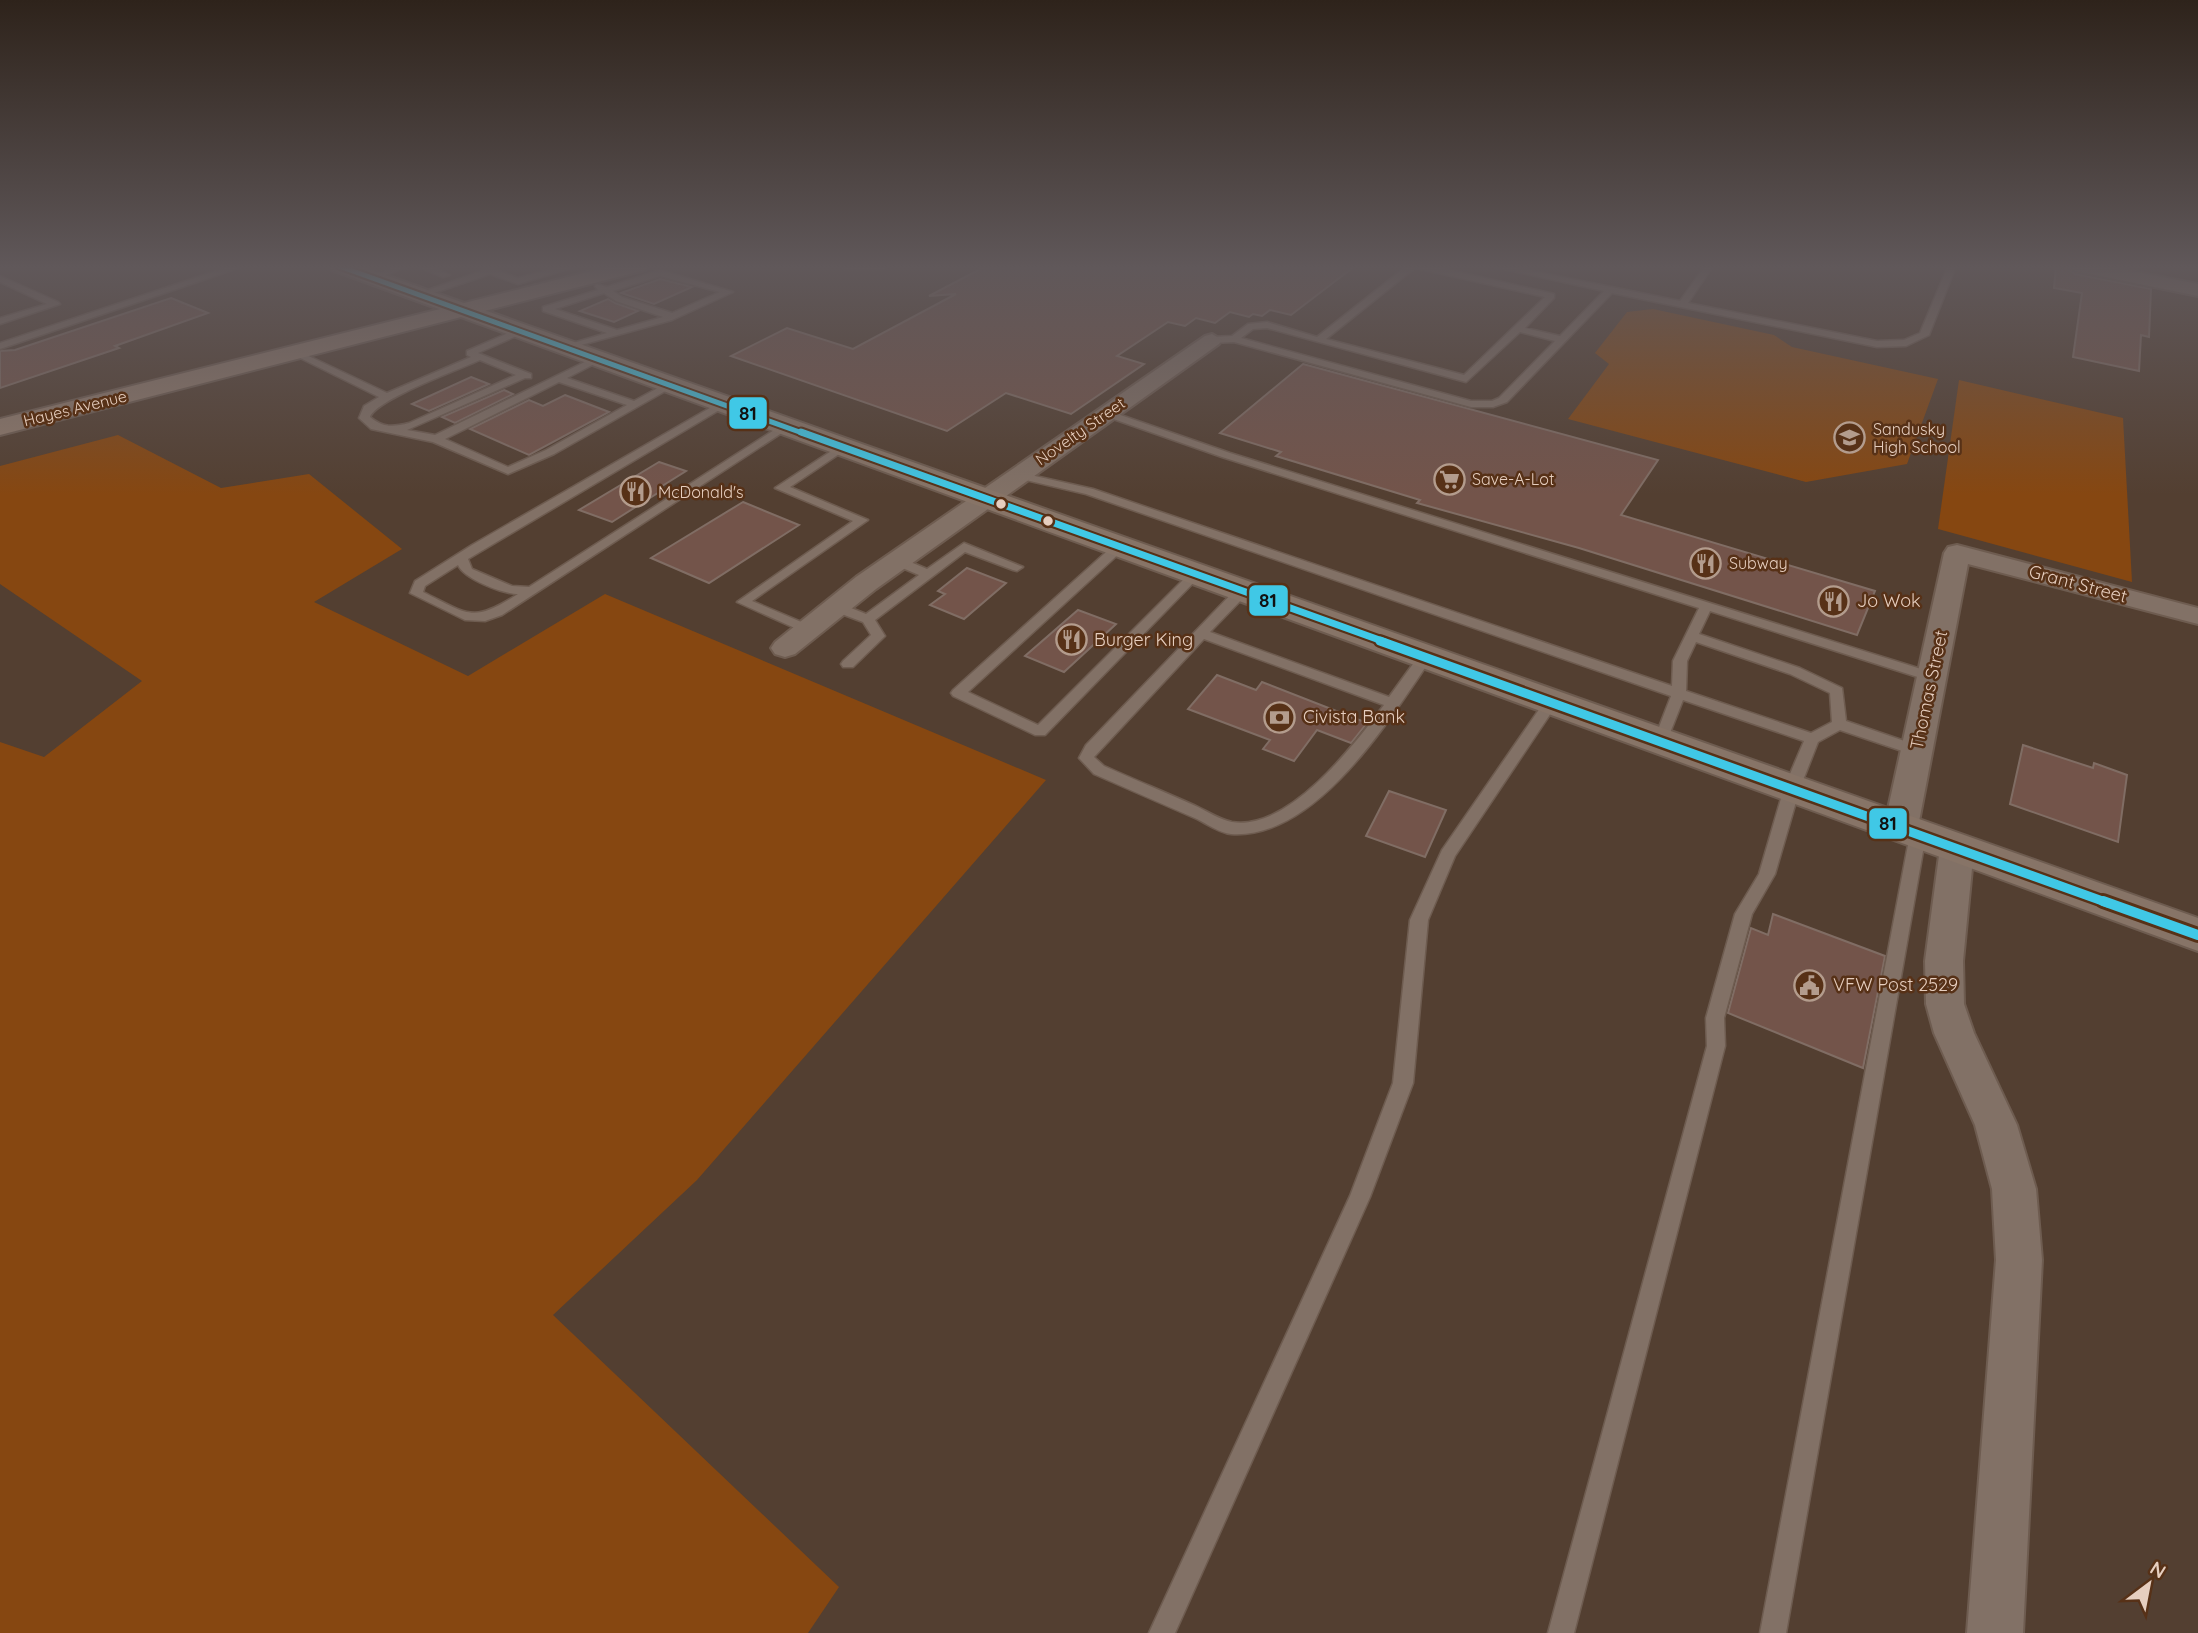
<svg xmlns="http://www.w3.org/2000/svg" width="2198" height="1633" viewBox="0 0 2198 1633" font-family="Quicksand,sans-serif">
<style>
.green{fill:#864711}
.building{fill:#73544a;stroke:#806d64;stroke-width:2}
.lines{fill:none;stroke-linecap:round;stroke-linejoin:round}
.service-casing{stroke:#6e5c50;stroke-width:3}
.minor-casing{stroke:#6e5c50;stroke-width:4}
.secondary-casing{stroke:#6e5c50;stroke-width:4}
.primary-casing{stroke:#6e5c50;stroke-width:4}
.service{fill:#827166;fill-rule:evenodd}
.minor{fill:#827166;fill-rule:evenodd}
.secondary{fill:#877467;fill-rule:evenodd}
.primary{fill:#8f7a6c;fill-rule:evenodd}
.bus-1-far3-casing{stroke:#573117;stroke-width:9}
.bus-1-far2-casing{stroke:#573117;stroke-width:11}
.bus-1-far1-casing{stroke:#573117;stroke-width:14}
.bus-1-casing{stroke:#573117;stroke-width:16}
.bus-1-far3{stroke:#40c8e6;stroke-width:5}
.bus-1-far2{stroke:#40c8e6;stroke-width:7}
.bus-1-far1{stroke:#40c8e6;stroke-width:9}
.bus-1{stroke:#40c8e6;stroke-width:10}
.bus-dot{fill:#e6cebf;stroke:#573117;stroke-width:2.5}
.labels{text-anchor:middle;stroke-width:5;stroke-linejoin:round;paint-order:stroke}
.far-street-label{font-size:16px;fill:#e6cebf;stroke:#573117}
.far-poi-label{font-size:16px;fill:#e6cebf;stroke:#573117;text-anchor:start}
.street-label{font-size:18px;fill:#e6cebf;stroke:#573117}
.poi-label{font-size:18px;fill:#e6cebf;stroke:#573117;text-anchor:start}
.line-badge{stroke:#573117;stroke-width:2.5}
.pale-badge-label{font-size:19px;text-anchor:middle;font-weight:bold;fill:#111}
</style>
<rect width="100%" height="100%" fill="#533f31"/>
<g class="green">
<polygon points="1653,309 1774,335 1792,347 1938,379 1907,464 1806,482 1568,419 1609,364 1595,353 1627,312"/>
<polygon points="1959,380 2123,418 2132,582 1938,529"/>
<polygon points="118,435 221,488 309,474 402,549 314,602 468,676 605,594 1046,780 697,1180 553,1315 839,1587 808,1633 0,1633 0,742 44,757 142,681 0,584 0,466"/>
</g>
<g class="building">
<polygon points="986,266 1355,266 1291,315 1270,310 1262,316 1253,314 1249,317 1230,312 1215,323 1196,318 1185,326 1168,322 1117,356 1144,364 1071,414 1006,393 947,431 731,356 787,328 853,349 956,294 929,296"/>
<polygon points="2056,266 2064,266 2075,274 2151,289 2149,337 2141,335 2139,371 2073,357 2082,293 2054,288"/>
<polygon points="660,279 692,287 654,304 621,293"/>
<polygon points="171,298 208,313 115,346 119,348 0,388 0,351 15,350"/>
<polygon points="608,299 615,303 638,311 614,322 580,311"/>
<polygon points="1303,364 1658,460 1621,515 1875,591 1857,635 1579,548 1417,503 1420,500 1276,456 1281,452 1220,433"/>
<polygon points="471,377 489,384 429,411 412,404"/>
<polygon points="504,390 513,394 455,423 442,417"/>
<polygon points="565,395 609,412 529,455 470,429 529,400 543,406"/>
<polygon points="659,462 686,471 659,488 664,489 612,522 579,510"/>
<polygon points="743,502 799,525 709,583 651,558"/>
<polygon points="967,568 1006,583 964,619 930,605 945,594 938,591"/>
<polygon points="1078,610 1116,624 1064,672 1025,656"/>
<polygon points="1217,675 1256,690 1262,682 1367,723 1351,743 1317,730 1294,761 1263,749 1270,740 1188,709"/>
<polygon points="2023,745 2093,768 2094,763 2127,775 2118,842 2010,804"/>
<polygon points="1389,791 1446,810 1425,857 1366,836"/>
<polygon points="1773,914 1885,956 1863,1068 1728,1013 1751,928 1768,935"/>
</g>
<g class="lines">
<defs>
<g id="service">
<polygon points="231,266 244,266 0,349 0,343"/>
<polygon points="395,266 408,266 374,280 367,278"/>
<polygon points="417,266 430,266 450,275 443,277"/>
<polygon points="563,266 578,266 518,284 490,274 422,297 414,295 490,268 518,278"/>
<polygon points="841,266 887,266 883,269 845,269"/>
<path d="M1407,266H1432L1554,294V298L1525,328L1560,336L1604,291L1490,266H1508L1680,301L1705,266H1713L1688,303L1877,341L1904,340L1920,333L1948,266H1956L1929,335L1906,346L1877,347L1612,293L1507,402L1493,407H1471L1234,342L1212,343L1207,340L1212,337L1232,336L1248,324L1267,322L1317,337ZM1416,267L1420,269L1545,297L1464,375L1326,339ZM1267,328L1466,382L1520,332L1555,341L1499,398L1492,401H1471L1241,338L1253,329Z"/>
<path d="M660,270L733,292L672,320L563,350V346L607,333L543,311V307L598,290L595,286L596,284L607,287ZM660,276L720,292L672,313L622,297L613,291ZM604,293L616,301L663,317L617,330L555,309Z"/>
<polygon points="0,276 58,302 60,304 0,324 0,318 47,304 0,282"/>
<path d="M520,328L523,329V333L478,353L531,374V378H525L407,430L435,435L597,356L600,357V361L567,378L634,401L667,383L676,385L554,454L508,474L433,442L371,429L359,418L364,406L379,397L290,353L298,351L387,393L471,357L467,355V351ZM480,360L516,375L409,423C393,427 383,428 370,417C377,399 458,370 480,360ZM559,382L627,405L546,450L508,467L445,439Z"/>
<path d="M722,401L726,402V406L468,559L472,569L512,586L529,587L782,425L791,427L502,615L485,621L465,620L410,593L415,581L472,545ZM458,565C464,579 503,594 518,594C472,624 468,614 423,592L425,586Z"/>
<path d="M1106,410L1230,453L1937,674L1939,677L1932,681L1927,680L1710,611L1699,634L1800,668L1842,688L1846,721L1922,747L1924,751L1917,756L1840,730L1818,742L1800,788L1775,874L1752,914L1724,1018L1725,1046L1574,1633H1548L1707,1046L1706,1018L1735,914L1759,874L1784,788L1804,741L1683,700L1666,743H1656L1654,740L1671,696L1086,494L1013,477L1011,475L1017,472L1093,489L1672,686L1673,661L1699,608L1222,457L1102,415L1101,413ZM1696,642L1790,674L1830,693L1832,722L1811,733L1686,691L1687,661Z"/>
<polygon points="839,446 848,448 790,487 868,520 752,601 813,627 813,633 808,634 737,602 853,521 775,488"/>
<polygon points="964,543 1023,567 1017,571 1013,570 965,552 875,620 885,636 853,667 843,667 841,664 843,661 871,635 863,622 831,610 831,604 841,604 866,614 919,575 893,564 893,558 901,558 927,569"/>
<polygon points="1119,543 1123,544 1123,550 968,692 1038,725 1192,571 1200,571 1202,574 1045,735 1035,735 953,696 951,693 953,690 1115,544"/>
<path d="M1242,587L1247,588V594L1210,632L1389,697L1421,653H1431L1433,656C1391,717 1317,840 1231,834C1220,833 1207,824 1197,819C1162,804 1128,789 1094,774L1079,758L1086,745L1237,588ZM1204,639L1384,705C1354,745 1289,831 1232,822C1221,820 1208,812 1198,807C1167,793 1135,780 1104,766L1094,757Z"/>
<polygon points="1552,696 1559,701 1455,856 1428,920 1413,1083 1370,1197 1175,1633 1149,1633 1350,1196 1393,1083 1410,920 1442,850 1547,698"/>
<polygon points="1918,828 1926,834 1786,1633 1760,1633 1910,834"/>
</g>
<g id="minor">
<polygon points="2067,266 2105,266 2198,284 2198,296 2076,271"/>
<polygon points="1212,334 1222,340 1219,344 876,589 795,654 785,657 775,654 771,648 775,642 856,577 1205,336"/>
<polygon points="1957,545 2198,608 2198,624 1968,564 1918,827 1913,835 1901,839 1889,835 1884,827 1944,553 1948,547"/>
<polygon points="1957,836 1969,839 1974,848 1963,961 1964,1004 1974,1033 2017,1125 2036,1189 2042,1260 2023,1633 1967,1633 1996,1260 1992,1189 1975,1125 1934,1033 1926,1004 1925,961 1940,848 1945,839"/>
</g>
<polygon id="secondary" points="329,266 360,266 2198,918 2198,951 332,270"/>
<polygon id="primary" points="612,266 648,266 645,270 0,435 0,419"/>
</defs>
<use href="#service" class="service-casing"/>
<use href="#minor" class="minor-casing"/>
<use href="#secondary" class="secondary-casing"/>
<use href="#primary" class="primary-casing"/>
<use href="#service" class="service"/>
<use href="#minor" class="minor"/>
<use href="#secondary" class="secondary"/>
<use href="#primary" class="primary"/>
<defs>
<polyline id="bus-1-far3" points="339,266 805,434"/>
<polyline id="bus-1-far2" points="801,432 1385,642"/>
<polyline id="bus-1-far1" points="1380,641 2108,903"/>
<polyline id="bus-1" points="2103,901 2198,935"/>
</defs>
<use href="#bus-1-far3" class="bus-1-far3-casing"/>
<use href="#bus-1-far2" class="bus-1-far2-casing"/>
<use href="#bus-1-far1" class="bus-1-far1-casing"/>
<use href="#bus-1" class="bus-1-casing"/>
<use href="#bus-1-far3" class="bus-1-far3"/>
<use href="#bus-1-far2" class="bus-1-far2"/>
<use href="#bus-1-far1" class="bus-1-far1"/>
<use href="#bus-1" class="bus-1"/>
</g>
<linearGradient id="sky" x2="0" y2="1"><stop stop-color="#2e231b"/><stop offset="0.54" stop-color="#60585a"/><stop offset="1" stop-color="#60585a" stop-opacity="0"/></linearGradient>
<rect width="2198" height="495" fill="url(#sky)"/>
<defs>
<symbol id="school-ring" viewBox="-11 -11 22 22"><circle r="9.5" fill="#573117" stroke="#b39c8d" stroke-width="1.5"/><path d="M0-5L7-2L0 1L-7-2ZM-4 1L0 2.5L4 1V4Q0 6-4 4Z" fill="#b39c8d"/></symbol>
<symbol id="supermarket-ring" viewBox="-11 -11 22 22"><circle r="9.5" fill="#573117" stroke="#b39c8d" stroke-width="1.5"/><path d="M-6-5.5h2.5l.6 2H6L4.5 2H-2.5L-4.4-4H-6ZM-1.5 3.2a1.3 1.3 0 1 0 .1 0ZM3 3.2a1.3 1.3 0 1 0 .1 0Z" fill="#b39c8d"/></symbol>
<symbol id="restaurant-ring" viewBox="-11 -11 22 22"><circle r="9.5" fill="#573117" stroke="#b39c8d" stroke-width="1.5"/><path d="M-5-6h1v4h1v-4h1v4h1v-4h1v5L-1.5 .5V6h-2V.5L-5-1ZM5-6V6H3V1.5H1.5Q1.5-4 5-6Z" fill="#b39c8d"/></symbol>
<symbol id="bank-ring" viewBox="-11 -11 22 22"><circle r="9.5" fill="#573117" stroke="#b39c8d" stroke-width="1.5"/><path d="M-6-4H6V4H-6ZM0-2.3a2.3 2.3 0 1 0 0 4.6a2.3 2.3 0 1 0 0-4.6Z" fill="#b39c8d"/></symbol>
<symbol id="civic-ring" viewBox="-11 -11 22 22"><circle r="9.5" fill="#573117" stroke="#b39c8d" stroke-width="1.5"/><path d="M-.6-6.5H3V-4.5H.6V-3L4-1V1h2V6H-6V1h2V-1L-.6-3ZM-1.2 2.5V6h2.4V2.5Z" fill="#b39c8d"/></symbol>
</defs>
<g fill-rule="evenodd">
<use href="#school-ring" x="1832" y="420" width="35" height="35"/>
<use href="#supermarket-ring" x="1432" y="462" width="35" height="35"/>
<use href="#restaurant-ring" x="618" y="474" width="35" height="35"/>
<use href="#restaurant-ring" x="1688" y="546" width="35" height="35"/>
<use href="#restaurant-ring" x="1816" y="584" width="35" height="35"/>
<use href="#restaurant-ring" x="1054" y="622" width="35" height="35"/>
<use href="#bank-ring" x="1262" y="700" width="35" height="35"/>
<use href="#civic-ring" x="1792" y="968" width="35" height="35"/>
</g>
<g class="bus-dot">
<circle cx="1001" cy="504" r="6"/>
<circle cx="1048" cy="521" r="6"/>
</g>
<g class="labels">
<g class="far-street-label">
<text transform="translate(75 408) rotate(-14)" y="6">Hayes Avenue</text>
<text transform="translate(1080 431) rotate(-35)" y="6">Novelty Street</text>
</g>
<g class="far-poi-label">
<text x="1873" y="435">Sandusky<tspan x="1873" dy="18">High School</tspan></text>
<text x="1472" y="485">Save-A-Lot</text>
<text x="658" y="498">McDonald's</text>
<text x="1729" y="569">Subway</text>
</g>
<g class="street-label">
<text transform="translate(2078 584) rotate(15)" y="6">Grant Street</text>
<text transform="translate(1929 690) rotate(-78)" y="6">Thomas Street</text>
</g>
<g class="poi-label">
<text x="1857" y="607">Jo Wok</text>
<text x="1094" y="646">Burger King</text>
<text x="1303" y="723">Civista Bank</text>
<text x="1833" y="991">VFW Post 2529</text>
</g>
</g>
<g class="line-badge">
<rect x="728" y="396" width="40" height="34" rx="7" fill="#40c8e6"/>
<rect x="1248" y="584" width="41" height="33" rx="7" fill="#40c8e6"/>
<rect x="1868" y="807" width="40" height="33" rx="7" fill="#40c8e6"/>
</g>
<g class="pale-badge-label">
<text x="748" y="420">81</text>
<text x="1268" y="607">81</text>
<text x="1888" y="830">81</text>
</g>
<g transform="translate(2149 1584) rotate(32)" stroke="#573117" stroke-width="5" paint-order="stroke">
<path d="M0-5L12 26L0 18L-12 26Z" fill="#e6cebf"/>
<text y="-10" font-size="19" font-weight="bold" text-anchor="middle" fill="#e6cebf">N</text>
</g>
</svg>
